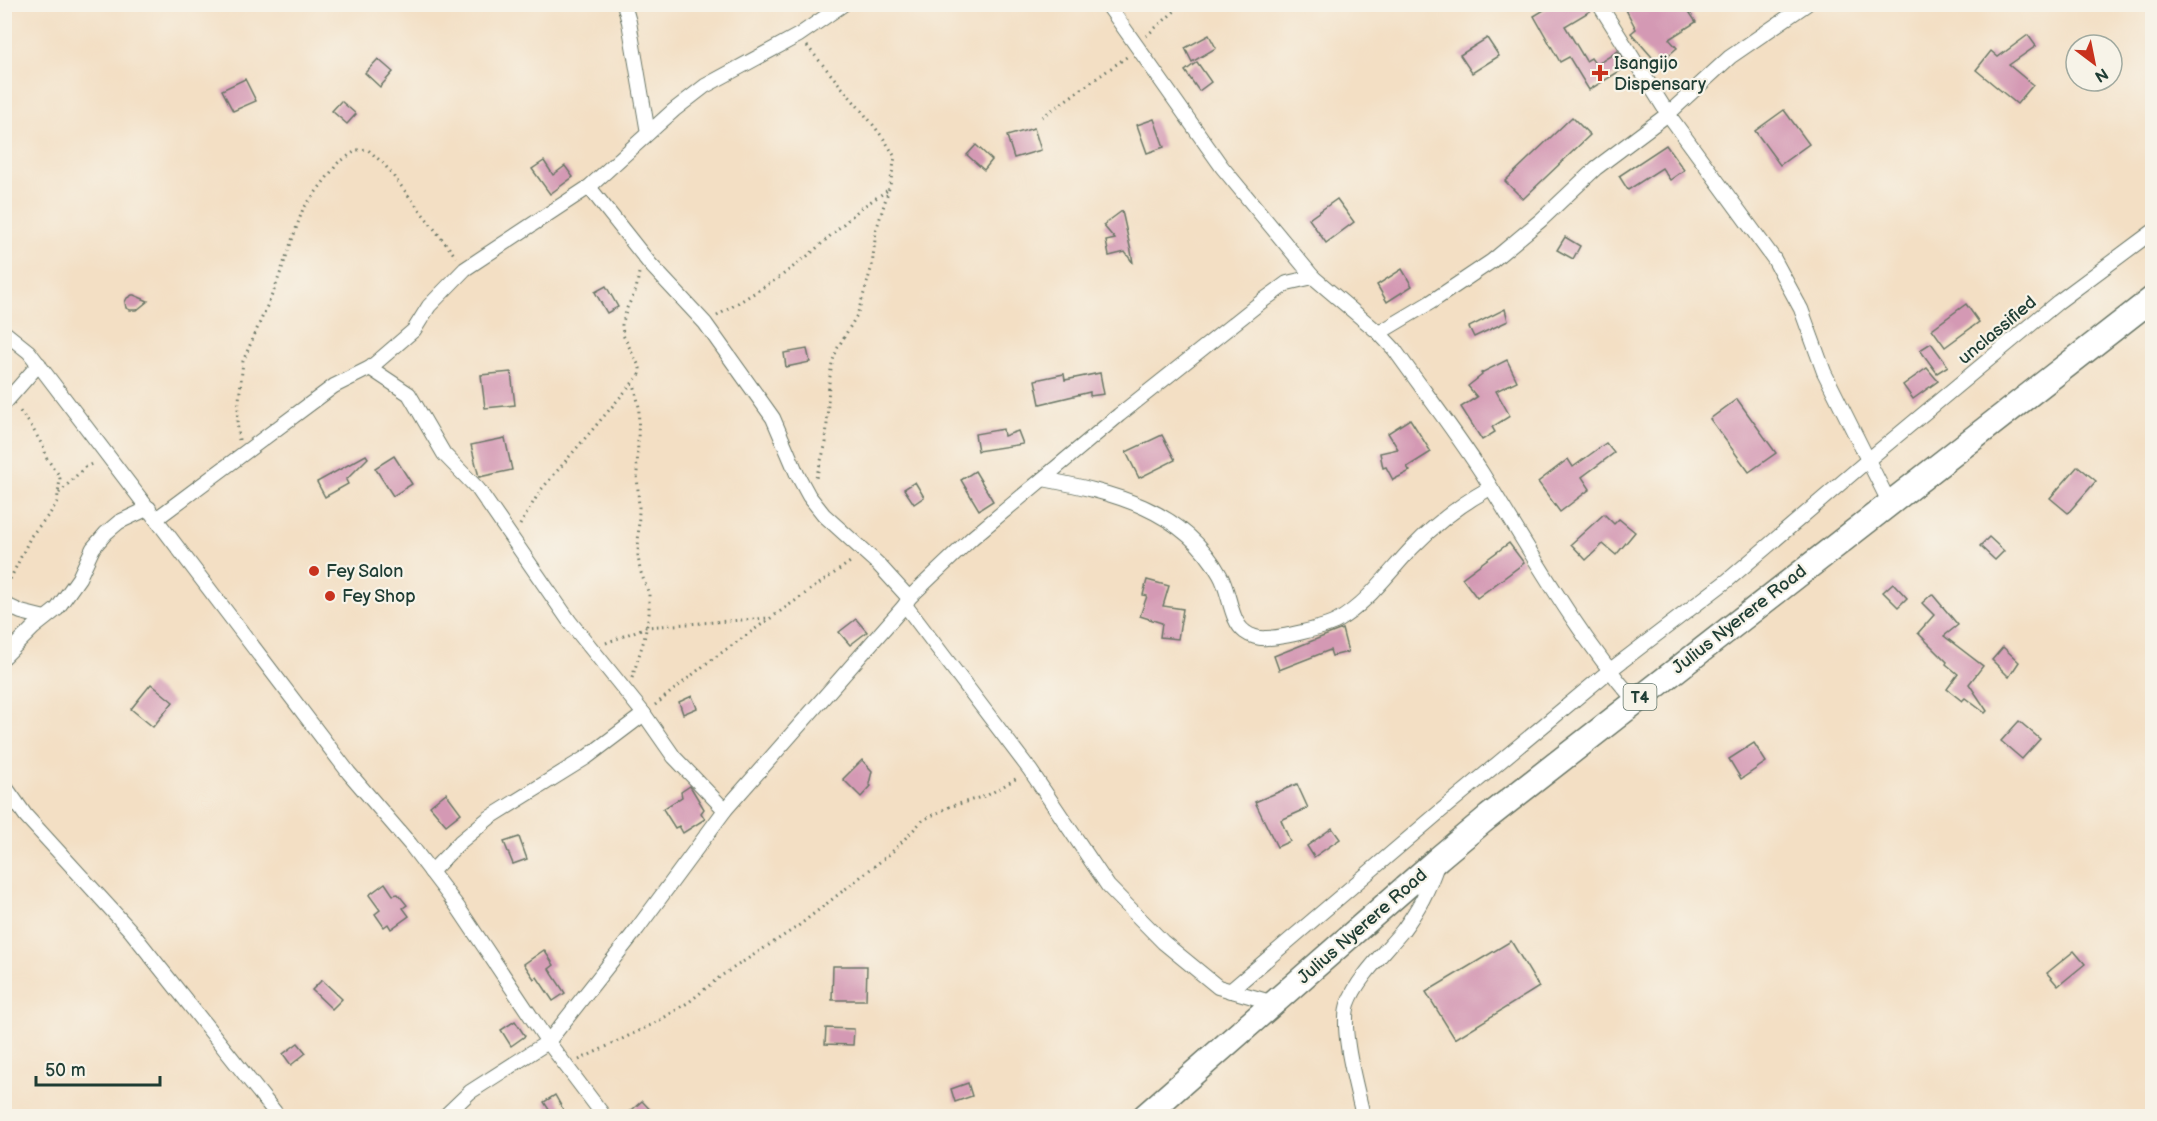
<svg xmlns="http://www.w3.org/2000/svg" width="2157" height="1121" viewBox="0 0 2157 1121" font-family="'Balsamiq Sans',sans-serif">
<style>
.building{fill:#d499b4}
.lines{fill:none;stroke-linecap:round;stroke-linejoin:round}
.street-casing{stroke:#697666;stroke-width:16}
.highway-casing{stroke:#697666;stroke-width:27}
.path{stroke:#697666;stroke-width:3;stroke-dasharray:1.5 4.5;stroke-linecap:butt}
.street{stroke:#fff;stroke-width:14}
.highway{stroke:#fff;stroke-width:24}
.poi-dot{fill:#c8321e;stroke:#f7f3e8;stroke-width:2}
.labels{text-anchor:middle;stroke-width:4.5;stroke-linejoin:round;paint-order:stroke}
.shield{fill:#f7f3e8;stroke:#60746a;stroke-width:1.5}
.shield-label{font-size:16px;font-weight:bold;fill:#1f3d34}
.poi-label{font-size:18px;fill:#1f3d34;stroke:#f7f3e8;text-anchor:start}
.street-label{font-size:18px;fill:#1f3d34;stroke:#f7f3e8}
</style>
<rect width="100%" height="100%" fill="#f7f3e8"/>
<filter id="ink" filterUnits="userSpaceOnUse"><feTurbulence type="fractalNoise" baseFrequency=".0167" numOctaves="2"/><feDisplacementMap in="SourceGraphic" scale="12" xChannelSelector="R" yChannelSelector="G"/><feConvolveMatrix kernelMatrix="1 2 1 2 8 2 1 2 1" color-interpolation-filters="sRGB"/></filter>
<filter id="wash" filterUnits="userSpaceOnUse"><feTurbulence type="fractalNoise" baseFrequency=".008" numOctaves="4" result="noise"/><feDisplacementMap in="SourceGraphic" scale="24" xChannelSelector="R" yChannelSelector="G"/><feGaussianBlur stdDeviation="1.35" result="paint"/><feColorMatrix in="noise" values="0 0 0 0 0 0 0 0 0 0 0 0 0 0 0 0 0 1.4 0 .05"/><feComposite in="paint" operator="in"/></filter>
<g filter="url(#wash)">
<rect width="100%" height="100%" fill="#f3dfc4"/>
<g id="blocks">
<g class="building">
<polygon points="1554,4 1590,4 1592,10 1565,26 1586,61 1591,58 1596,65 1618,51 1628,66 1589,90 1569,57 1560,62 1534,16"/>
<polygon points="1623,4 1684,4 1696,22 1669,39 1677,48 1658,64 1631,33 1636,29"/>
<polygon points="1209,35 1216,48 1192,62 1185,48"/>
<polygon points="2028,35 2036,46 2009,65 2033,85 2017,104 1976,70 1991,51 1998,57"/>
<polygon points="1487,38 1499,56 1472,73 1460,55"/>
<polygon points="378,59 393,72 380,87 365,73"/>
<polygon points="1197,62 1211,82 1199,91 1185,71"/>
<polygon points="245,79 256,101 233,111 222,90"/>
<polygon points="341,101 356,114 347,124 332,111"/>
<polygon points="1784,110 1809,144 1780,165 1755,131"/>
<polygon points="1572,117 1590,135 1523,199 1505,181"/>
<polygon points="1154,119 1164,147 1147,153 1137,125"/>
<polygon points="1034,128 1041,150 1014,158 1007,136"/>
<polygon points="976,145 992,160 984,170 967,155"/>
<polygon points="1666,145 1684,170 1670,180 1662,168 1628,190 1619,176"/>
<polygon points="544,161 553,175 565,166 573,177 550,194 532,169"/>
<polygon points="1337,199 1354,222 1326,243 1309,219"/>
<polygon points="1122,211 1131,251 1133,263 1125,252 1109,256 1106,241 1115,239 1103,225"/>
<polygon points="1565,237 1580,246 1573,259 1557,250"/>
<polygon points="1402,269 1412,286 1387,302 1377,285"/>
<polygon points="606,286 618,307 607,313 595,292"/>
<polygon points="132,295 134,295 148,301 137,310 130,310 126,308 125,302 127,298"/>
<polygon points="1966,304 1979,322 1945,347 1932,329"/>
<polygon points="1505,309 1508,321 1474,337 1469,327"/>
<polygon points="1931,343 1948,366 1937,373 1920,350"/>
<polygon points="807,349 810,362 786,367 784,353"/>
<polygon points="1507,360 1517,381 1496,391 1510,416 1492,427 1495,432 1482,440 1461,407 1477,397 1468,386 1482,375 1481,373"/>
<polygon points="1927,368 1938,381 1913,399 1903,385"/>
<polygon points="511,372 515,405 485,408 481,375"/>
<polygon points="1100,373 1104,394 1090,396 1090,392 1040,404 1035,380 1064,374 1065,380"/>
<polygon points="1737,399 1776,453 1749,472 1710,419"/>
<polygon points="1410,419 1431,452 1407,467 1410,471 1393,480 1386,467 1383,468 1380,453 1398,449 1388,433"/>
<polygon points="1003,429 1004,436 1018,431 1023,444 978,451 975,434"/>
<polygon points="1162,435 1175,460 1139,478 1126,452"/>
<polygon points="505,438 512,470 479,477 471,445"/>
<polygon points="1606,443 1614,453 1582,477 1590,489 1560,512 1538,482 1568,459 1573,467"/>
<polygon points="366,455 368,458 346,480 348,484 325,497 317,482"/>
<polygon points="394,456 412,484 393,496 375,468"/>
<polygon points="2078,466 2096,481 2068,513 2050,498"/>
<polygon points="975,471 993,501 979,510 961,480"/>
<polygon points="915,482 924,497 914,504 904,489"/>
<polygon points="1604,514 1614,524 1619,519 1635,532 1616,555 1603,544 1586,560 1571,544"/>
<polygon points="1989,537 2004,551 1995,560 1980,546"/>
<polygon points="1509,543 1524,563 1477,598 1462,578"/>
<polygon points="1147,580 1169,586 1163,606 1183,609 1178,639 1160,637 1162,623 1140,616 1147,596 1143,595"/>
<polygon points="1893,583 1907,598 1898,607 1883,592"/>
<polygon points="1932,594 1958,625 1944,636 1983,666 1969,684 1987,711 1985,713 1965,698 1962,701 1947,689 1958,674 1946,664 1947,662 1918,633 1934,615 1922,603"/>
<polygon points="856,619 867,632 850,645 839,632"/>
<polygon points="1342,629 1348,652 1332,656 1330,650 1279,670 1274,656"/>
<polygon points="2003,647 2019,662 2009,677 1992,660"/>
<polygon points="151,684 173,702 153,727 131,709"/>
<polygon points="692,696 697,708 683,714 679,702"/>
<polygon points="2019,721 2040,739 2022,759 2001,741"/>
<polygon points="1754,743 1766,762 1741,779 1729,759"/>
<polygon points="862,760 872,771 869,784 871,786 861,797 843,779"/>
<polygon points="1297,784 1308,808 1281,820 1290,841 1277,847 1255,802"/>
<polygon points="690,786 704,809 701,813 705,819 683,833 679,826 675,828 663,809 682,797 681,792"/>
<polygon points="446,793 461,813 446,825 430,806"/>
<polygon points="1332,828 1340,839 1314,857 1307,846"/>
<polygon points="519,837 527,859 513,864 504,842"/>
<polygon points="385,883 393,895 398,894 407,905 403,908 409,916 391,929 388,924 384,927 375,914 380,910 369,895"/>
<polygon points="1511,941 1539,987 1455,1039 1426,992"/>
<polygon points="544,950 554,965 549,969 565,993 553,1001 537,977 534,979 524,964"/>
<polygon points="2074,951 2085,964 2058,986 2047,973"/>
<polygon points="833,966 867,966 866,1000 832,1000"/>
<polygon points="322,980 342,999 332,1009 312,990"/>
<polygon points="515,1021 525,1036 511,1046 501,1030"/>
<polygon points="826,1028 854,1029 853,1045 825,1044"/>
<polygon points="298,1043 306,1053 291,1065 283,1054"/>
<polygon points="968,1083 972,1096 955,1102 951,1089"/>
<polygon points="555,1095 564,1111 568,1116 553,1116 544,1102"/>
<polygon points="642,1101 656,1116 625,1116"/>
</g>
</g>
</g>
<g filter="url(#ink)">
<use href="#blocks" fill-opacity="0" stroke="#697666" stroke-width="1.5"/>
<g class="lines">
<defs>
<g id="street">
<polyline points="624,4 629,22 648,133"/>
<polyline points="1107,4 1222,167 1313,277 1379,333 1431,302 1492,261 1541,220 1596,168 1668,114 1730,57 1807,4"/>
<polyline points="1599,4 1668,114 1774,259 1801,309 1824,372 1889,502"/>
<polyline points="589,187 650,264 705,323 773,418 797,474 809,496 824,515 878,564 909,598"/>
<polyline points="4,332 29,352 349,773 410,844 457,906 548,1042 604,1116"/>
<path d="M1379,333L1394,349C1423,390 1455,431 1482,473C1530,550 1575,632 1635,701"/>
<polyline points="370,368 409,394 444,454 478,489 570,622 644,714 674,757 725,810"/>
<polyline points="4,404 39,364"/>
<path d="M1043,479C1111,492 1184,509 1220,575C1230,592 1230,621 1245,632C1250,636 1260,639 1266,638C1281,638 1324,628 1337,621C1367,604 1388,573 1412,548C1435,524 1461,504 1490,488"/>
<polyline points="156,519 334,386 370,368 414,330 429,306 465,269 589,187 674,110 705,86 799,35 844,4"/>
<polyline points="4,604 21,612 45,618"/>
<polyline points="905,605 1030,770 1108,886 1163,942 1218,987 1274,1003"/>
<polyline points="4,657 33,628 57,609 79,578 93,548 106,533 119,522 149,508"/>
<polyline points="4,785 26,816 130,930 278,1116"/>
<polyline points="431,872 460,842 489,818 587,757 644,714"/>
<polyline points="1230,991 1443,809 1609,671 1728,580 1868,460 2058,302 2152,232"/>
<polyline points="445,1116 470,1092 548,1042 637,929 725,810 905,605 909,598 972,538 1119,415 1261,302 1287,283 1313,277"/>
<path d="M1363,1116C1357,1088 1340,1031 1348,1004C1357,978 1386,951 1403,930C1419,908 1428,891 1437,865"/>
</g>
<polyline id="highway" points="1145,1116 1439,858 1488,817 2152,299"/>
</defs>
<use href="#street" class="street-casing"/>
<use href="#highway" class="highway-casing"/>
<g class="path">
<polyline points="1146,36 1183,4"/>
<polyline points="807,46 871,122 886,142 895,157 890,185 876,231 872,266 865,290 857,315 837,349 832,363 829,383 826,443 816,478"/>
<polyline points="1042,117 1128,56"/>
<polyline points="717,316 780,277 810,254 861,208 888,190"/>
<polyline points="239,440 237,420 243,361 275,288 303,209 338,163 357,150 367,149 384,164 456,257"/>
<polyline points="59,493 85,467 94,463"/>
<polyline points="520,525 540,491 640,374 640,368 623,335 622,325 627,308 636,290 639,273"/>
<polyline points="5,590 31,536 51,512 57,502 60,479 59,475 47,459 44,448 30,424 18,409"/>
<polyline points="606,643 646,627 769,618"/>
<polyline points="632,678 644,640 649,614 649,594 640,570 638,556 639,508 637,473 639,407 634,383"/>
<polyline points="655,705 707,663 853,560"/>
<polyline points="579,1060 657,1022 689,1002 721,976 797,927 891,853 923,820 949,807 988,795 1019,777"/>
</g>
<use href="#street" class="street"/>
<use href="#highway" class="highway"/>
</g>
</g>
<g class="poi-dot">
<path d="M1597 64h6v6h6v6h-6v6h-6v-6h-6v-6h6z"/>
<circle cx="314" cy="571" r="6"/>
<circle cx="330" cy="596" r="6"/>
</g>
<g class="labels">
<rect class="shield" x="1623.5" y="684" width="33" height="26" rx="4.5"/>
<g class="shield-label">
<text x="1640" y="703">T4</text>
</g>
<g class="poi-label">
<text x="1614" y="69">Isangijo<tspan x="1614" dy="21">Dispensary</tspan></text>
<text x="326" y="577">Fey Salon</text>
<text x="342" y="602">Fey Shop</text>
</g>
<g class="street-label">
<text transform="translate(1997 330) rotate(-40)" y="6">unclassified</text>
<text transform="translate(1739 619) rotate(-38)" y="6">Julius Nyerere Road</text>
<text transform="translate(1362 926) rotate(-41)" y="6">Julius Nyerere Road</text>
</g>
</g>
<rect width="2157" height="1121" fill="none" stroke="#f7f3e8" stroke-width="24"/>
<g transform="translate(2094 63) rotate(148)"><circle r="28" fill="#f7f3e8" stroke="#a1aaa0" stroke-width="1.5"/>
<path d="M0-4.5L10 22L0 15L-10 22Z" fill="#c8321e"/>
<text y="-9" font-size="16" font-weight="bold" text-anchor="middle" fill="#1f3d34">N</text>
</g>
<path d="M36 1076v9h124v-9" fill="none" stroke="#1f3d34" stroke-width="3"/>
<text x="45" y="1076" font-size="18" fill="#1f3d34" stroke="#f7f3e8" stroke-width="4.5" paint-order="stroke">50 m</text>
</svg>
